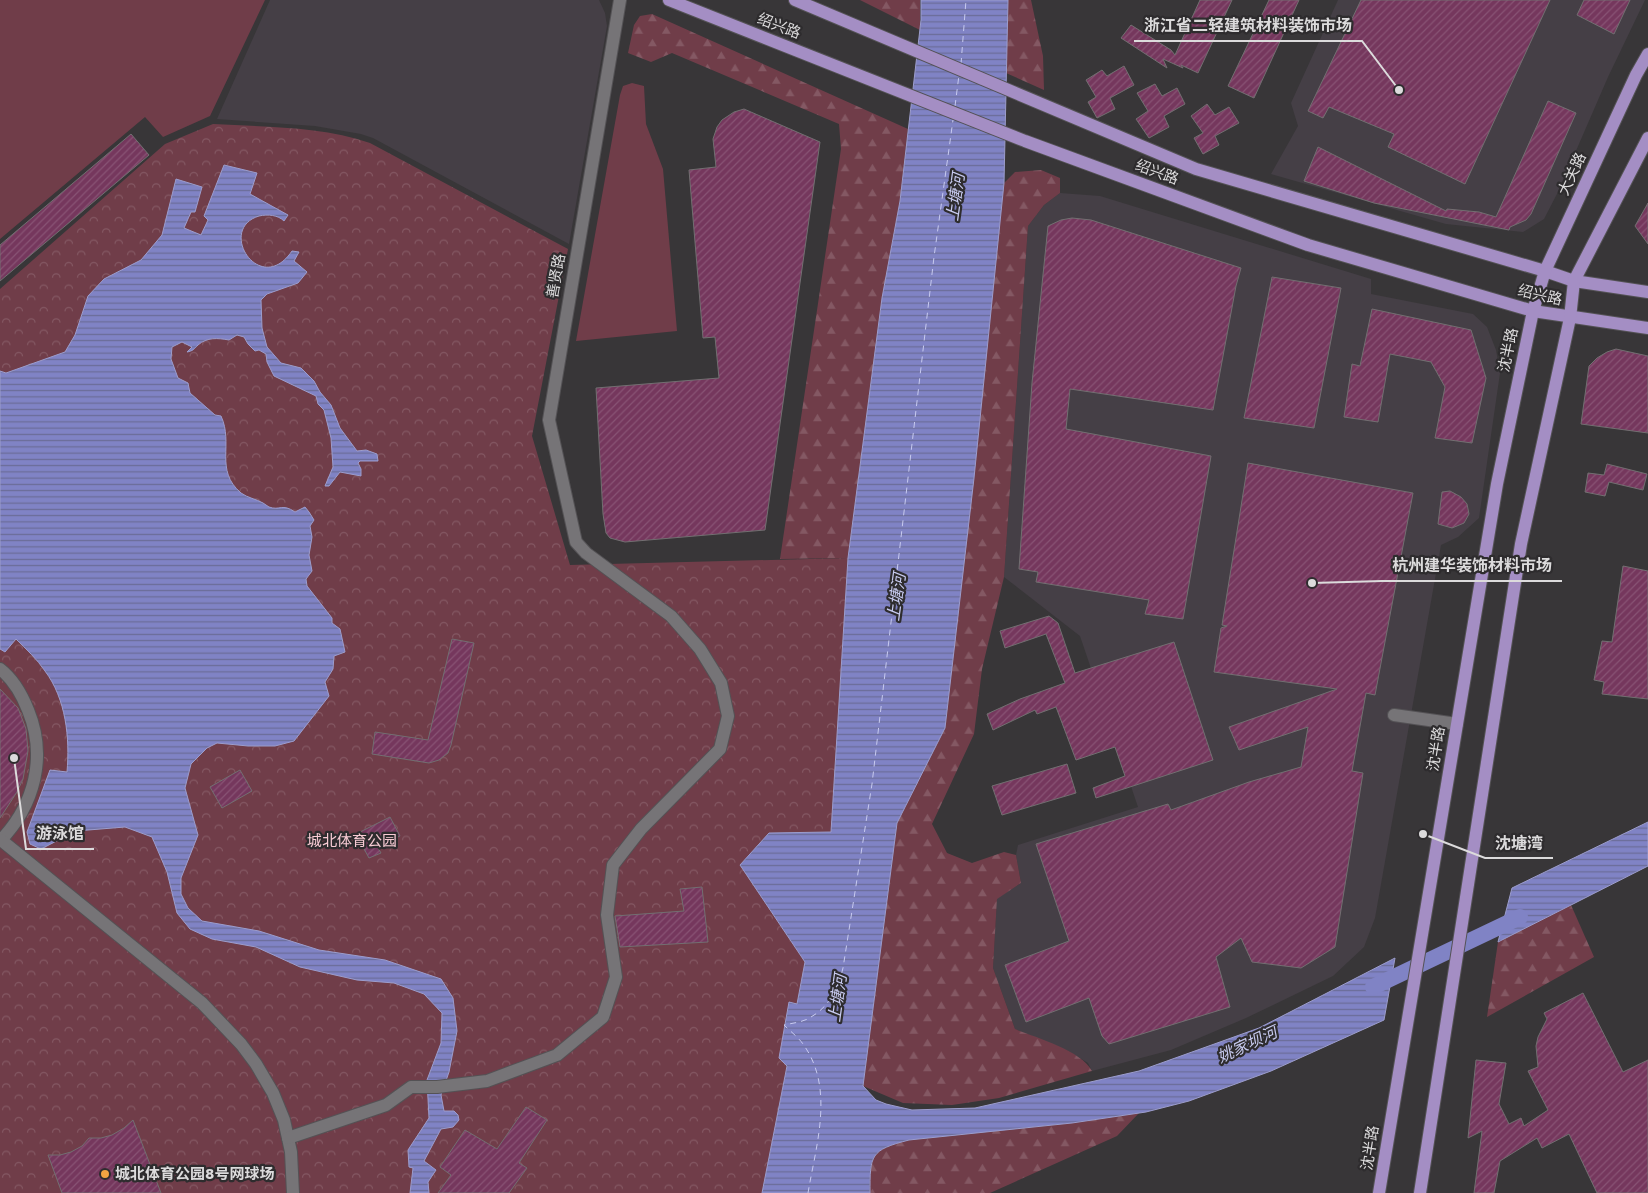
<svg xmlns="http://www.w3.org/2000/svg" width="1648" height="1193" viewBox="0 0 1648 1193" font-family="Jost,'Noto Sans SC',sans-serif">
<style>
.built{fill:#453f46}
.green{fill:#703d49}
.forest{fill:url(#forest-firs)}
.park{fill:url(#park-crowns)}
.water{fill:url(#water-rules);stroke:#9c9dcc}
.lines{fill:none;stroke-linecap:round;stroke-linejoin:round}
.canal{stroke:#8083c5;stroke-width:16}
.ferry{stroke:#c8cbf0;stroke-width:1;stroke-dasharray:6 5;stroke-linecap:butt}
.building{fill:url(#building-hatch);stroke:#726f71}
.street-casing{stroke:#545255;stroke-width:14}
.primary-casing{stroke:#545255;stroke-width:14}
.street{stroke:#767477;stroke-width:12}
.primary{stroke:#a48ec4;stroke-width:12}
.poi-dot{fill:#f3a442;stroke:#2e2c2e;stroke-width:2}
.labels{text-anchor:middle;stroke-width:4.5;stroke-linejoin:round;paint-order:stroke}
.street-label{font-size:15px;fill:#dcdbdc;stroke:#2e2c2e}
.park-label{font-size:15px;fill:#f8cbd4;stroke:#2e2c2e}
.poi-label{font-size:15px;font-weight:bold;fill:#dcdbdc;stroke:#2e2c2e;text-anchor:start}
.water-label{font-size:16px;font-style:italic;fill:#c8cbf0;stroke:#2e2c2e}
.leader{fill:none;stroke:#dcdbdc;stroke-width:2}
.callout-dot{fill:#dcdbdc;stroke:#2e2c2e;stroke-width:2}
.callout-label{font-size:16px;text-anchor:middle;font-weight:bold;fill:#dcdbdc;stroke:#2e2c2e;stroke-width:4.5;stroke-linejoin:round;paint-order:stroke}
</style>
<defs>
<pattern id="forest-firs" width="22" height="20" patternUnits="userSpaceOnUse" patternTransform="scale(1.25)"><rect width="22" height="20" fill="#703d49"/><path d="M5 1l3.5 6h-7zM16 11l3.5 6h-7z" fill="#845863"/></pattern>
<pattern id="park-crowns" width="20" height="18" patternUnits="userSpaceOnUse" patternTransform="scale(1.25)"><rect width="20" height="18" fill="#703d49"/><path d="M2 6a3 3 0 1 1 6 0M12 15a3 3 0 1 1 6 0" fill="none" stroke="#845863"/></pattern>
<pattern id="water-rules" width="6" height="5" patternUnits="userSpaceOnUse" patternTransform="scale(1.25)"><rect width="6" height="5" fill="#8083c5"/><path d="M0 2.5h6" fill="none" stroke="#6a6c97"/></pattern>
<pattern id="building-hatch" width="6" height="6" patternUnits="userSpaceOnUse" patternTransform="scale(1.25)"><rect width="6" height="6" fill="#75375d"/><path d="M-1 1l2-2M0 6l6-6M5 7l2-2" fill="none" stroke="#885374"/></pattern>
</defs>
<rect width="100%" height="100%" fill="#383638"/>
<g class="built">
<polygon points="270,0 599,0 605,13 607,26 569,244 373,138 361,134 315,126 217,119"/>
<polygon points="1338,0 1645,0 1608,77 1559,190 1544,219 1523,232 1446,224 1271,174 1298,126 1291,103"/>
<polygon points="1060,193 1100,196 1371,279 1371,294 1473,314 1487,327 1496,350 1500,373 1479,518 1458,537 1441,545 1375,918 1364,947 1333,976 1246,1018 1171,1050 1092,1071 1088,1063 1070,1052 1015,1029 993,968 997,898 1021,883 1016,855 1018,845 1138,807 1080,636 1004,577 1028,226 1044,205"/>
</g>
<g class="green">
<polygon points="0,0 265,0 210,116 163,137 145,117 0,239"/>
<polygon points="632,83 644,86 646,124 663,169 677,331 576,341 620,95 623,86"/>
</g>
<g class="forest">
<polygon points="860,0 920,0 920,30"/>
<polygon points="1008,0 1031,0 1043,56 1044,90 1006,73"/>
<polygon points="652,14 908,129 900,201 882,298 848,558 780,559 841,149 839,124 672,53 651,62 628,53 634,25 640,16"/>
<path d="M1041,170L1060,178V193L1044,205L1028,226L1004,577L982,669L974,734L932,824L947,853L972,863L1004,852L1016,855L1021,883L997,899L993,968L1015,1029C1037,1038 1081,1050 1092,1071L999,1098L952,1105L903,1103L863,1086L897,823L945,728L1004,183L1015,172Z"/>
<polygon points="1571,905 1594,957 1487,1017 1498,942"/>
<path d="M1139,1113L1117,1136L990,1193H870C870,1155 870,1150 909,1140L1072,1123Z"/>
</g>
<path class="park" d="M213,124C265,127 321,126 370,143L568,249L532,436L570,565L848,558L831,832L769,833L740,865L805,962L797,1004L789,1003L783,1037L787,1066L762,1193H0V289L165,144Z"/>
<g class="water">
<path d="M921,0H1008L1004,183L974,478L945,728L897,823L863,1086L876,1100L886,1104L912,1110L975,1108L1139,1071L1259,1028L1395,958L1384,1020L1271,1071L1189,1101L1146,1112L1072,1123L909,1140C870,1150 870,1155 870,1193H762L787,1066L779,1058L789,1002L797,1004L805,962L740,865L769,833L831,832L848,558L882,298L900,201L921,20Z"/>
<path d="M224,165L257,173L250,194L288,215L284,221C278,215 268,214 259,216C216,229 260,298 292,251L299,252L294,261L307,272L298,283L267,294L261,300L262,328L267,347L281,363L301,368L314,381L320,392L331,405L340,428L357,451L366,450L377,454L378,461H360L358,463L361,469V476L340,472L329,486H325L333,467L331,438L324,410L318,404L316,396L274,376L267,362L266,354L259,350L255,351L248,344L244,337L237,335L229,340C218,338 207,337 198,345C194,349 193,351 187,352L192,347L182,342L172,347L171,359L178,378L188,383L190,393L215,415L221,416C234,444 214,470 241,493C248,498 256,499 263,503C265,504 267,506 269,507C280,511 282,503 295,512L305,507L309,512L314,520L310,526L312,537L309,555L312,571L306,579L307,586L332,618V623L340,629L345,652L334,656L333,669L325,682L329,696L294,741L275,746H248L217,743L207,748L191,764L185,788L198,835L181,878V894L188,908L202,921L259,931L319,950L385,960L441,979L453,998L457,1031L449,1072L441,1095L444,1111H454L458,1115L459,1120L453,1127L441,1129L424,1161L436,1170L428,1182L429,1193H410L413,1168L409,1167L408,1150L429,1118L427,1080L441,1043L442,1013L424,994L394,983L357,980L300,967L256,947L212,939L190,929L177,913L167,872L152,837L125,827L76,831L41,849L30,844L27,832L50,770L67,772C70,738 66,699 45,671C37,659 26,649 16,639L5,652L0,649V371L6,373L65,352L75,335L88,296L104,279L141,260L162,235L176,179L202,187L195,212H191L184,228L201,235L208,220L204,216Z"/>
<polygon points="1648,822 1648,866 1498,942 1512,888"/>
</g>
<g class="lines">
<polyline class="canal" points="1373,987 1520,917"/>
<g class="ferry">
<polyline points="961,64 966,0"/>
<polyline points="955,106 959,75"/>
<path d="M808,1193C816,1145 835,1088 803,1044C798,1037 790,1031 784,1025C793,1023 804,1022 811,1017C830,1006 838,988 843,968L872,784L934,257L953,120"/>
</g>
</g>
<g class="building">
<polygon points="1200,0 1232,0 1198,73 1181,65 1183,68 1163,59 1167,68 1121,38 1131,25 1171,50 1175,55"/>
<polygon points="1269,0 1299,0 1254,98 1228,86"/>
<polygon points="1361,0 1550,0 1465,184 1388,147 1394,134 1329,107 1323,118 1308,111"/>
<polygon points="1584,0 1630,0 1614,34 1577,15"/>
<polygon points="1124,66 1134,85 1110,98 1115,109 1097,118 1088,102 1096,97 1086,80 1102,70 1107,76"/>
<polygon points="1155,84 1162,96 1177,88 1185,104 1164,116 1169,127 1149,138 1136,119 1148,111 1137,93"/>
<polygon points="1548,101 1576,113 1531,214 1526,220 1510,227 1509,230 1374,203 1304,181 1318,147 1446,211 1447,209 1479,212 1496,217"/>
<polygon points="1207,104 1215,115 1229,107 1239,123 1215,136 1219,145 1203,154 1194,138 1203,133 1191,116"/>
<polygon points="744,109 820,142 765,530 625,542 610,538 606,533 603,514 596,388 719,378 715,337 703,338 689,170 716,167 713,139 717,127 722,120 734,112"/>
<polygon points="131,134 149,155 0,281 0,245"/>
<polygon points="1648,203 1648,244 1635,226"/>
<polygon points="1072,218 1091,220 1241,268 1236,286 1213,410 1070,389 1066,429 1211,456 1183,619 1145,614 1149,600 1036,582 1038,572 1019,569 1032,383 1048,226 1061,220"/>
<polygon points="1272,277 1341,288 1314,428 1244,418"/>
<polygon points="1372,309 1471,330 1486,378 1472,443 1435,438 1445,387 1431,362 1390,354 1378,422 1344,417 1352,364 1360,366"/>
<polygon points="1616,349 1648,356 1648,433 1581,424 1589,366 1597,358 1607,352"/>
<polygon points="1248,463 1413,493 1375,695 1366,693 1352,771 1363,773 1335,947 1301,968 1252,962 1241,938 1216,957 1230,1007 1109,1044 1102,1036 1089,998 1026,1022 1005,965 1069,941 1036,844 1168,804 1171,810 1249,782 1301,767 1308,727 1239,750 1229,727 1337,689 1214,672 1221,628 1227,626 1222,625"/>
<polygon points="1607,464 1647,474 1643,490 1609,482 1605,496 1585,492 1588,473 1604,475"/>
<polygon points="1450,491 1461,497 1467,504 1469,514 1464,523 1452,528 1438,524 1442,492"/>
<polygon points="1623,566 1648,571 1648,699 1602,694 1604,682 1594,680 1602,641 1612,642"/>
<polygon points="1049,616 1058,623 1075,673 1174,642 1213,760 1096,798 1093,788 1125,776 1115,747 1076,760 1056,707 1037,714 1035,710 993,730 987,714 1020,699 1065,683 1046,634 1005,648 1000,631"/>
<polygon points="452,639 474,643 451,745 448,753 439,760 429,763 372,754 375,732 428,740"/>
<polygon points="0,689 18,708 26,729 28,751 23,779 17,792 0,818"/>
<polygon points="1067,764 1076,793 1002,815 992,786"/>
<polygon points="240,770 252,791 222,808 210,787"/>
<polygon points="390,817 400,836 377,846 381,853 369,858 356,834"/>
<polygon points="702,887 708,942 620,947 615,916 684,911 680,889"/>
<polygon points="1583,993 1623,1072 1648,1060 1648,1193 1597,1193 1569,1134 1542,1148 1537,1138 1500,1161 1494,1193 1474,1193 1482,1131 1468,1138 1476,1060 1506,1063 1499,1104 1509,1124 1521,1118 1524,1126 1548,1110 1528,1071 1538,1067 1536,1046 1538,1037 1547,1019 1544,1013"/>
<polygon points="526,1107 547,1120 519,1163 527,1168 509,1193 438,1193 451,1175 440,1167 465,1130 497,1149"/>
<polygon points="133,1120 161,1193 62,1193 48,1155 60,1155 71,1152 82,1146 89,1138 101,1138 112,1135 124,1128"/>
</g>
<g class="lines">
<defs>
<g id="street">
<path d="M0,669C13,679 22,695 28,710C47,756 35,805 0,841"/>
<polyline points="1394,715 1457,724"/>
<polyline points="1,840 202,1003 241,1044 256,1064 273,1093 284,1120 291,1152 293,1193"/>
<polyline points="288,1138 386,1105 411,1087 437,1087 487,1081 557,1055 603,1017 616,977 607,915 613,865 641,829 720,749 728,716 721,683 700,649 671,616 586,553 576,542 549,420 620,0"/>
</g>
<g id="primary">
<polyline points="669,0 1025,141 1308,245 1533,311 1648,328"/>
<polyline points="795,0 1196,169 1545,271 1574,281 1648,292"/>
<polyline points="1379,1193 1497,484 1533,311 1545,271 1636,75 1648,54"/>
<polyline points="1420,1193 1521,544 1570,318 1574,281 1648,138"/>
</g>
</defs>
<use href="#street" class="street-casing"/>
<use href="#primary" class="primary-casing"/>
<use href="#street" class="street"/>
<use href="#primary" class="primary"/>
</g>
<circle class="poi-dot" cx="105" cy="1174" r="5"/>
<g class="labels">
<g class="street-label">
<text transform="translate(779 26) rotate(21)" y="5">绍兴路</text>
<text transform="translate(1157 172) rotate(20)" y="5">绍兴路</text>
<text transform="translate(1572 174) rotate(-65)" y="5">大关路</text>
<text transform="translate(556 276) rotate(-80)" y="5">善贤路</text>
<text transform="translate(1540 295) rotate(13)" y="5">绍兴路</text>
<text transform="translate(1508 350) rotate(-78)" y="5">沈半路</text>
<text transform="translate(1436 749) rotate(-81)" y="5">沈半路</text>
<text transform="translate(1370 1148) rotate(-81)" y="5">沈半路</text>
</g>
<g class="park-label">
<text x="352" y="846">城北体育公园</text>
</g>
<g class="poi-label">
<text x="115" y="1179">城北体育公园8号网球场</text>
</g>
<g class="water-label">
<text transform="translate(955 197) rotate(-82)" y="6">上塘河</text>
<text transform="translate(896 597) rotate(-82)" y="6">上塘河</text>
<text transform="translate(837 998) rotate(-82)" y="6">上塘河</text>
<text transform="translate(1247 1044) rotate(-25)" y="6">姚家坝河</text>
</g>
</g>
<path class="leader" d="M1399 90L1362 41H1134M1312 583L1382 581H1562M14 758L26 849H94M1423 834L1485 858H1553"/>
<g class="callout-dot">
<circle cx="1399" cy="90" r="5"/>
<circle cx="1312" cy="583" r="5"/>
<circle cx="14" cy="758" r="5"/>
<circle cx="1423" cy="834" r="5"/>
</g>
<g class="callout-label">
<text x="1248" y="31">浙江省二轻建筑材料装饰市场</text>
<text x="1472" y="571">杭州建华装饰材料市场</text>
<text x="60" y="839">游泳馆</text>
<text x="1519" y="849">沈塘湾</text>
</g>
</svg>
